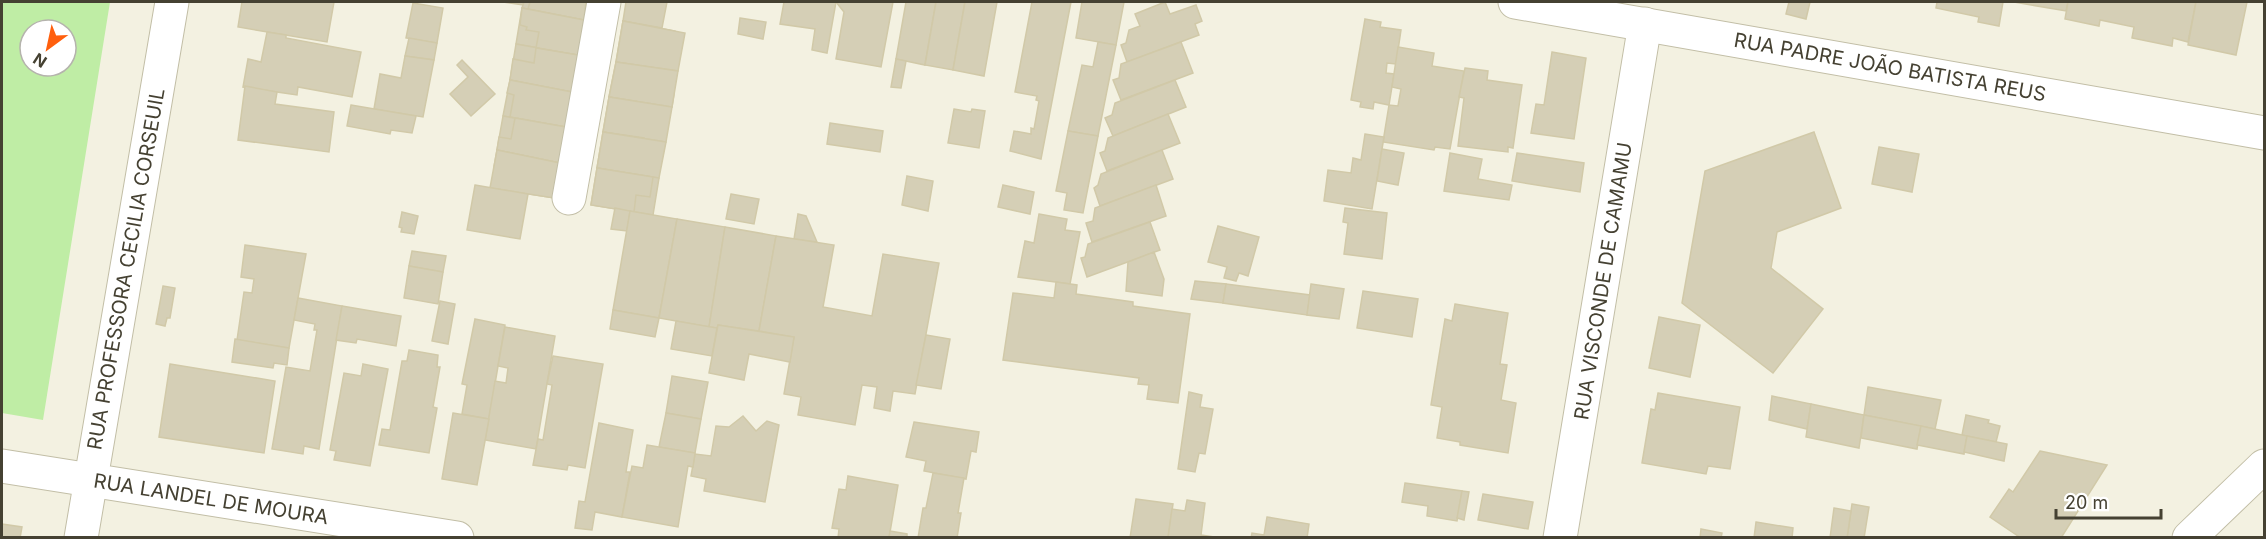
<svg xmlns="http://www.w3.org/2000/svg" width="2266" height="539" viewBox="0 0 2266 539" font-family="Inter,sans-serif">
<style>
.green{fill:#bfeda5;fill-rule:evenodd}
.building{fill:#d5cfb6;stroke:#d1c9a8;stroke-width:1.5}
.lines{fill:none;stroke-linecap:round;stroke-linejoin:round}
.minor-casing{stroke:#c2bea6;stroke-width:35}
.tertiary-casing{stroke:#c2bea6;stroke-width:35}
.minor{stroke:#fff;stroke-width:33}
.tertiary{stroke:#fff;stroke-width:33}
.labels{text-anchor:middle;stroke-width:5;stroke-linejoin:round;paint-order:stroke}
.street-label{font-size:20px;fill:#454132;stroke:#fff}
</style>
<rect width="100%" height="100%" fill="#f3f1e1"/>
<path class="green" d="M2,2H110L43,420L2,413ZM30,30H66V66H30Z"/>
<g class="building">
<polygon points="242,2 334,2 327,42 238,27"/>
<polygon points="503,2 524,2 523,5"/>
<polygon points="524,2 586,2 584,20 522,8"/>
<polygon points="530,2 586,2 584,20 528,9"/>
<polygon points="626,2 667,2 662,28 623,21"/>
<polygon points="784,2 836,2 827,53 812,50 815,29 780,24"/>
<polygon points="836,2 893,2 881,67 836,59 844,12"/>
<polygon points="906,2 936,2 925,65 896,59"/>
<polygon points="936,2 965,2 953,70 925,65"/>
<polygon points="965,2 997,2 984,76 953,70"/>
<polygon points="1032,2 1071,2 1041,159 1010,151 1014,131 1031,134 1031,128 1034,129 1039,101 1036,100 1037,96 1015,92"/>
<polygon points="1082,2 1124,2 1116,45 1076,38"/>
<polygon points="1165,2 1170,14 1196,5 1202,21 1195,24 1199,35 1127,62 1121,45 1126,43 1129,30 1140,26 1135,14"/>
<polygon points="1789,2 1810,2 1806,19 1786,14"/>
<polygon points="1937,2 2003,2 1999,26 1978,22 1979,17 1936,8"/>
<polygon points="2014,2 2068,2 2066,11"/>
<polygon points="2068,2 2196,2 2188,42 2173,38 2172,46 2132,38 2134,27 2100,20 2099,26 2065,19"/>
<polygon points="2196,2 2247,2 2236,55 2188,45"/>
<polygon points="413,3 443,8 437,43 406,38"/>
<polygon points="522,8 584,20 578,55 516,44"/>
<polygon points="522,8 584,20 578,55 536,48 539,32 526,30 527,27 520,25"/>
<polygon points="740,18 766,22 763,39 738,34"/>
<polygon points="1365,19 1381,22 1380,27 1401,30 1396,64 1387,63 1386,73 1394,74 1389,105 1374,102 1373,109 1360,107 1361,102 1351,100"/>
<polygon points="623,21 675,31 670,70 616,62"/>
<polygon points="623,21 685,33 678,71 616,62"/>
<polygon points="267,32 286,35 286,38 361,52 352,97 298,87 297,95 243,87 248,59 261,62"/>
<polygon points="409,38 437,43 434,60 405,56"/>
<polygon points="1098,42 1116,45 1098,136 1068,131 1082,65 1093,67"/>
<polygon points="1181,42 1193,73 1121,100 1113,80 1119,78 1121,64"/>
<polygon points="516,44 578,55 572,92 510,80"/>
<polygon points="1398,47 1434,53 1432,66 1464,71 1450,149 1435,147 1434,150 1383,142 1389,105 1398,106 1401,89 1392,87"/>
<polygon points="536,48 578,55 572,92 510,80 513,59 534,63"/>
<polygon points="1552,52 1586,58 1574,139 1531,133 1536,104 1544,105"/>
<polygon points="405,56 434,60 423,117 374,109 380,74 401,78"/>
<polygon points="896,59 906,61 901,88 891,87"/>
<polygon points="462,60 495,94 471,116 450,94 468,77 457,65"/>
<polygon points="616,62 667,70 663,92 674,94 672,107 609,97"/>
<polygon points="616,62 678,71 672,107 609,97"/>
<polygon points="1465,68 1488,71 1487,80 1522,85 1513,148 1508,147 1508,152 1458,146 1464,98 1459,97"/>
<polygon points="510,80 572,92 566,127 503,116"/>
<polygon points="510,80 572,92 566,127 510,117 514,95 507,93"/>
<polygon points="1175,80 1186,107 1113,136 1105,118 1112,115 1115,103"/>
<polygon points="245,86 277,92 275,104 334,112 329,152 238,140"/>
<polygon points="609,97 665,106 662,125 647,123 644,138 603,132"/>
<polygon points="609,97 672,107 666,142 603,132"/>
<polygon points="351,105 416,116 412,133 391,130 390,134 347,126"/>
<polygon points="954,109 971,112 972,109 985,111 979,148 948,143"/>
<polygon points="1168,114 1180,143 1107,171 1100,153 1105,151 1108,138"/>
<polygon points="503,116 566,127 560,163 497,150"/>
<polygon points="515,118 566,127 560,163 497,150 499,137 511,139"/>
<polygon points="830,123 883,131 880,152 827,144"/>
<polygon points="1068,131 1098,136 1083,213 1064,210 1067,193 1056,191"/>
<polygon points="603,132 644,138 642,154 656,157 653,177 597,168"/>
<polygon points="603,132 666,142 659,178 597,168"/>
<polygon points="1814,132 1841,208 1777,232 1771,268 1823,309 1773,373 1682,303 1705,171"/>
<polygon points="1365,134 1384,137 1372,209 1324,201 1328,170 1351,173 1353,158 1361,160"/>
<polygon points="1879,147 1919,154 1912,192 1872,184"/>
<polygon points="1382,149 1404,153 1398,185 1377,181"/>
<polygon points="497,150 560,163 554,198 503,190 507,169 494,167"/>
<polygon points="497,150 560,163 554,198 490,188"/>
<polygon points="1162,150 1173,179 1100,206 1094,188 1098,185 1101,174"/>
<polygon points="1450,153 1482,159 1478,179 1512,185 1509,200 1444,191"/>
<polygon points="1517,153 1584,163 1580,192 1512,181"/>
<polygon points="597,168 659,178 653,215 591,205"/>
<polygon points="597,168 653,177 650,197 636,195 634,212 591,205"/>
<polygon points="907,176 933,181 928,211 902,205"/>
<polygon points="475,185 528,194 520,239 467,230"/>
<polygon points="1003,185 1034,192 1030,214 998,207"/>
<polygon points="1156,185 1166,216 1092,242 1086,223 1093,221 1095,208"/>
<polygon points="731,194 759,199 754,224 726,219"/>
<polygon points="615,208 630,211 627,231 611,229"/>
<polygon points="1345,208 1387,213 1382,259 1344,254 1348,223 1343,222"/>
<polygon points="630,211 677,219 659,318 613,310"/>
<polygon points="402,212 418,216 414,234 401,232 402,228 399,227"/>
<polygon points="798,214 806,216 817,242 794,239"/>
<polygon points="1039,214 1067,219 1065,230 1080,232 1070,284 1018,277 1025,241 1034,243"/>
<polygon points="677,219 725,227 709,327 659,318"/>
<polygon points="1150,222 1160,250 1087,277 1081,258 1085,257 1088,244"/>
<polygon points="1218,226 1259,237 1248,276 1239,273 1236,281 1224,278 1227,267 1208,262"/>
<polygon points="725,227 776,236 759,331 718,325 717,328 709,327"/>
<polygon points="776,236 834,245 823,307 872,316 883,254 939,263 915,394 893,391 890,411 874,408 877,387 862,385 855,425 798,415 801,397 784,394 794,337 759,331"/>
<polygon points="245,245 306,254 289,348 237,340 244,292 252,293 254,279 241,277"/>
<polygon points="412,251 446,256 443,272 409,266"/>
<polygon points="1154,252 1164,279 1162,296 1126,291 1128,262"/>
<polygon points="409,266 443,272 438,304 404,298"/>
<polygon points="1195,281 1226,284 1223,303 1191,299"/>
<polygon points="1056,282 1077,285 1076,294 1133,302 1133,306 1190,314 1178,403 1147,399 1149,385 1138,384 1139,378 1003,360 1013,293 1054,298"/>
<polygon points="1226,284 1310,295 1307,315 1223,303"/>
<polygon points="1311,284 1344,289 1339,319 1307,315"/>
<polygon points="163,286 175,288 170,318 167,318 165,326 156,324"/>
<polygon points="1363,291 1418,299 1412,337 1357,328"/>
<polygon points="298,298 342,306 319,449 304,446 303,454 272,449 286,367 310,371 317,330 314,330 315,324 294,320"/>
<polygon points="440,301 455,304 448,344 432,341"/>
<polygon points="1455,304 1508,313 1500,364 1507,365 1501,400 1516,403 1508,453 1460,445 1460,442 1437,438 1442,407 1431,405 1445,319 1452,321"/>
<polygon points="342,306 401,316 396,346 357,339 356,343 336,340"/>
<polygon points="613,310 659,318 655,337 610,329"/>
<polygon points="1659,317 1700,325 1690,377 1649,368"/>
<polygon points="475,319 505,325 489,419 462,414 467,385 462,384"/>
<polygon points="676,321 717,328 712,356 671,349"/>
<polygon points="718,325 794,337 790,362 749,354 744,380 709,373"/>
<polygon points="505,327 555,336 536,449 485,440 495,381 506,383 508,368 498,366"/>
<polygon points="926,335 950,339 941,389 916,385"/>
<polygon points="235,339 289,348 287,365 274,363 273,368 232,362"/>
<polygon points="409,350 438,355 437,367 440,367 433,407 437,408 429,453 379,445 382,429 390,430 402,361 407,361"/>
<polygon points="553,356 603,364 585,468 568,465 567,470 533,465 538,439 543,440 552,385 547,384"/>
<polygon points="170,364 275,381 264,453 159,437"/>
<polygon points="363,364 388,369 370,466 334,460 336,451 330,450 344,373 361,376"/>
<polygon points="672,376 708,382 701,419 666,413"/>
<polygon points="1868,387 1941,400 1935,429 1864,415"/>
<polygon points="1189,392 1202,395 1200,407 1213,409 1205,454 1199,453 1195,472 1178,469"/>
<polygon points="1658,393 1740,407 1730,469 1708,466 1706,474 1642,463 1651,409 1655,410"/>
<polygon points="1772,396 1811,404 1807,429 1769,420"/>
<polygon points="1811,404 1864,415 1859,448 1806,437"/>
<polygon points="453,413 489,419 477,485 442,479"/>
<polygon points="666,413 701,419 695,453 659,447"/>
<polygon points="1864,415 1921,426 1917,449 1861,438"/>
<polygon points="1966,415 1989,420 1988,423 2000,426 1996,442 1962,435"/>
<polygon points="743,416 756,431 767,421 779,425 765,502 704,491 706,479 691,476 695,454 711,456 716,426 729,427"/>
<polygon points="914,422 979,432 976,452 971,451 966,479 924,471 926,461 906,457"/>
<polygon points="599,423 633,430 626,472 630,472 622,517 595,512 592,530 575,528 579,501 585,502"/>
<polygon points="1921,426 1967,436 1964,454 1917,445"/>
<polygon points="1967,436 2007,444 2004,461 1964,452"/>
<polygon points="647,445 695,453 693,467 688,466 678,527 622,517 632,466 643,468"/>
<polygon points="2040,451 2107,465 2061,538 2021,538 1990,517 2009,489 2013,492"/>
<polygon points="933,473 964,478 958,513 961,513 957,538 918,538 923,508 926,508"/>
<polygon points="848,476 898,485 889,538 838,538 839,529 832,528 839,489 846,490"/>
<polygon points="1405,483 1462,491 1457,521 1427,516 1428,506 1402,502"/>
<polygon points="1462,491 1469,492 1464,520 1457,518"/>
<polygon points="1483,494 1533,502 1528,529 1478,520"/>
<polygon points="1136,499 1173,504 1168,538 1130,538"/>
<polygon points="1187,500 1205,503 1201,535 1221,538 1168,538 1172,509 1185,511"/>
<polygon points="1852,504 1869,507 1864,538 1847,538"/>
<polygon points="1834,508 1851,511 1847,538 1830,538"/>
<polygon points="1267,517 1309,524 1307,538 1251,538 1252,533 1264,535"/>
<polygon points="1756,522 1793,528 1792,538 1754,538"/>
<polygon points="2,524 22,527 20,538 2,538"/>
<polygon points="1701,529 1722,533 1721,538 1700,538"/>
<polygon points="890,531 907,534 907,538 889,538"/>
</g>
<g class="lines">
<defs>
<g id="minor">
<polyline points="569,198 604,2"/>
<polyline points="81,538 172,2"/>
<polyline points="1560,538 1645,24"/>
</g>
<g id="tertiary">
<polyline points="1515,2 2264,133"/>
<polyline points="2,466 457,538"/>
<polyline points="2189,538 2264,466"/>
</g>
</defs>
<use href="#minor" class="minor-casing"/>
<use href="#tertiary" class="tertiary-casing"/>
<use href="#minor" class="minor"/>
<use href="#tertiary" class="tertiary"/>
</g>
<g class="labels">
<g class="street-label">
<text transform="translate(1890 67) rotate(10)" y="7">RUA PADRE JOÃO BATISTA REUS</text>
<text transform="translate(126 269) rotate(-80)" y="7">RUA PROFESSORA CECILIA CORSEUIL</text>
<text transform="translate(1603 281) rotate(-81)" y="7">RUA VISCONDE DE CAMAMU</text>
<text transform="translate(211 499) rotate(9)" y="7">RUA LANDEL DE MOURA</text>
</g>
</g>
<rect width="2266" height="539" fill="none" stroke="#454132" stroke-width="6"/>
<g transform="translate(48 48) rotate(213)"><circle r="28" fill="#ffffff" stroke="#b5b3ad" stroke-width="1.5"/>
<path d="M0-4.5L10 22L0 15L-10 22Z" fill="#ff5f0d"/>
<text y="-9" font-size="16" font-weight="bold" text-anchor="middle" fill="#454132">N</text>
</g>
<path d="M2056 509v9h105v-9" fill="none" stroke="#454132" stroke-width="3"/>
<text x="2065" y="509" font-size="18" fill="#454132" stroke="#ffffff" stroke-width="4.5" paint-order="stroke">20 m</text>
</svg>
